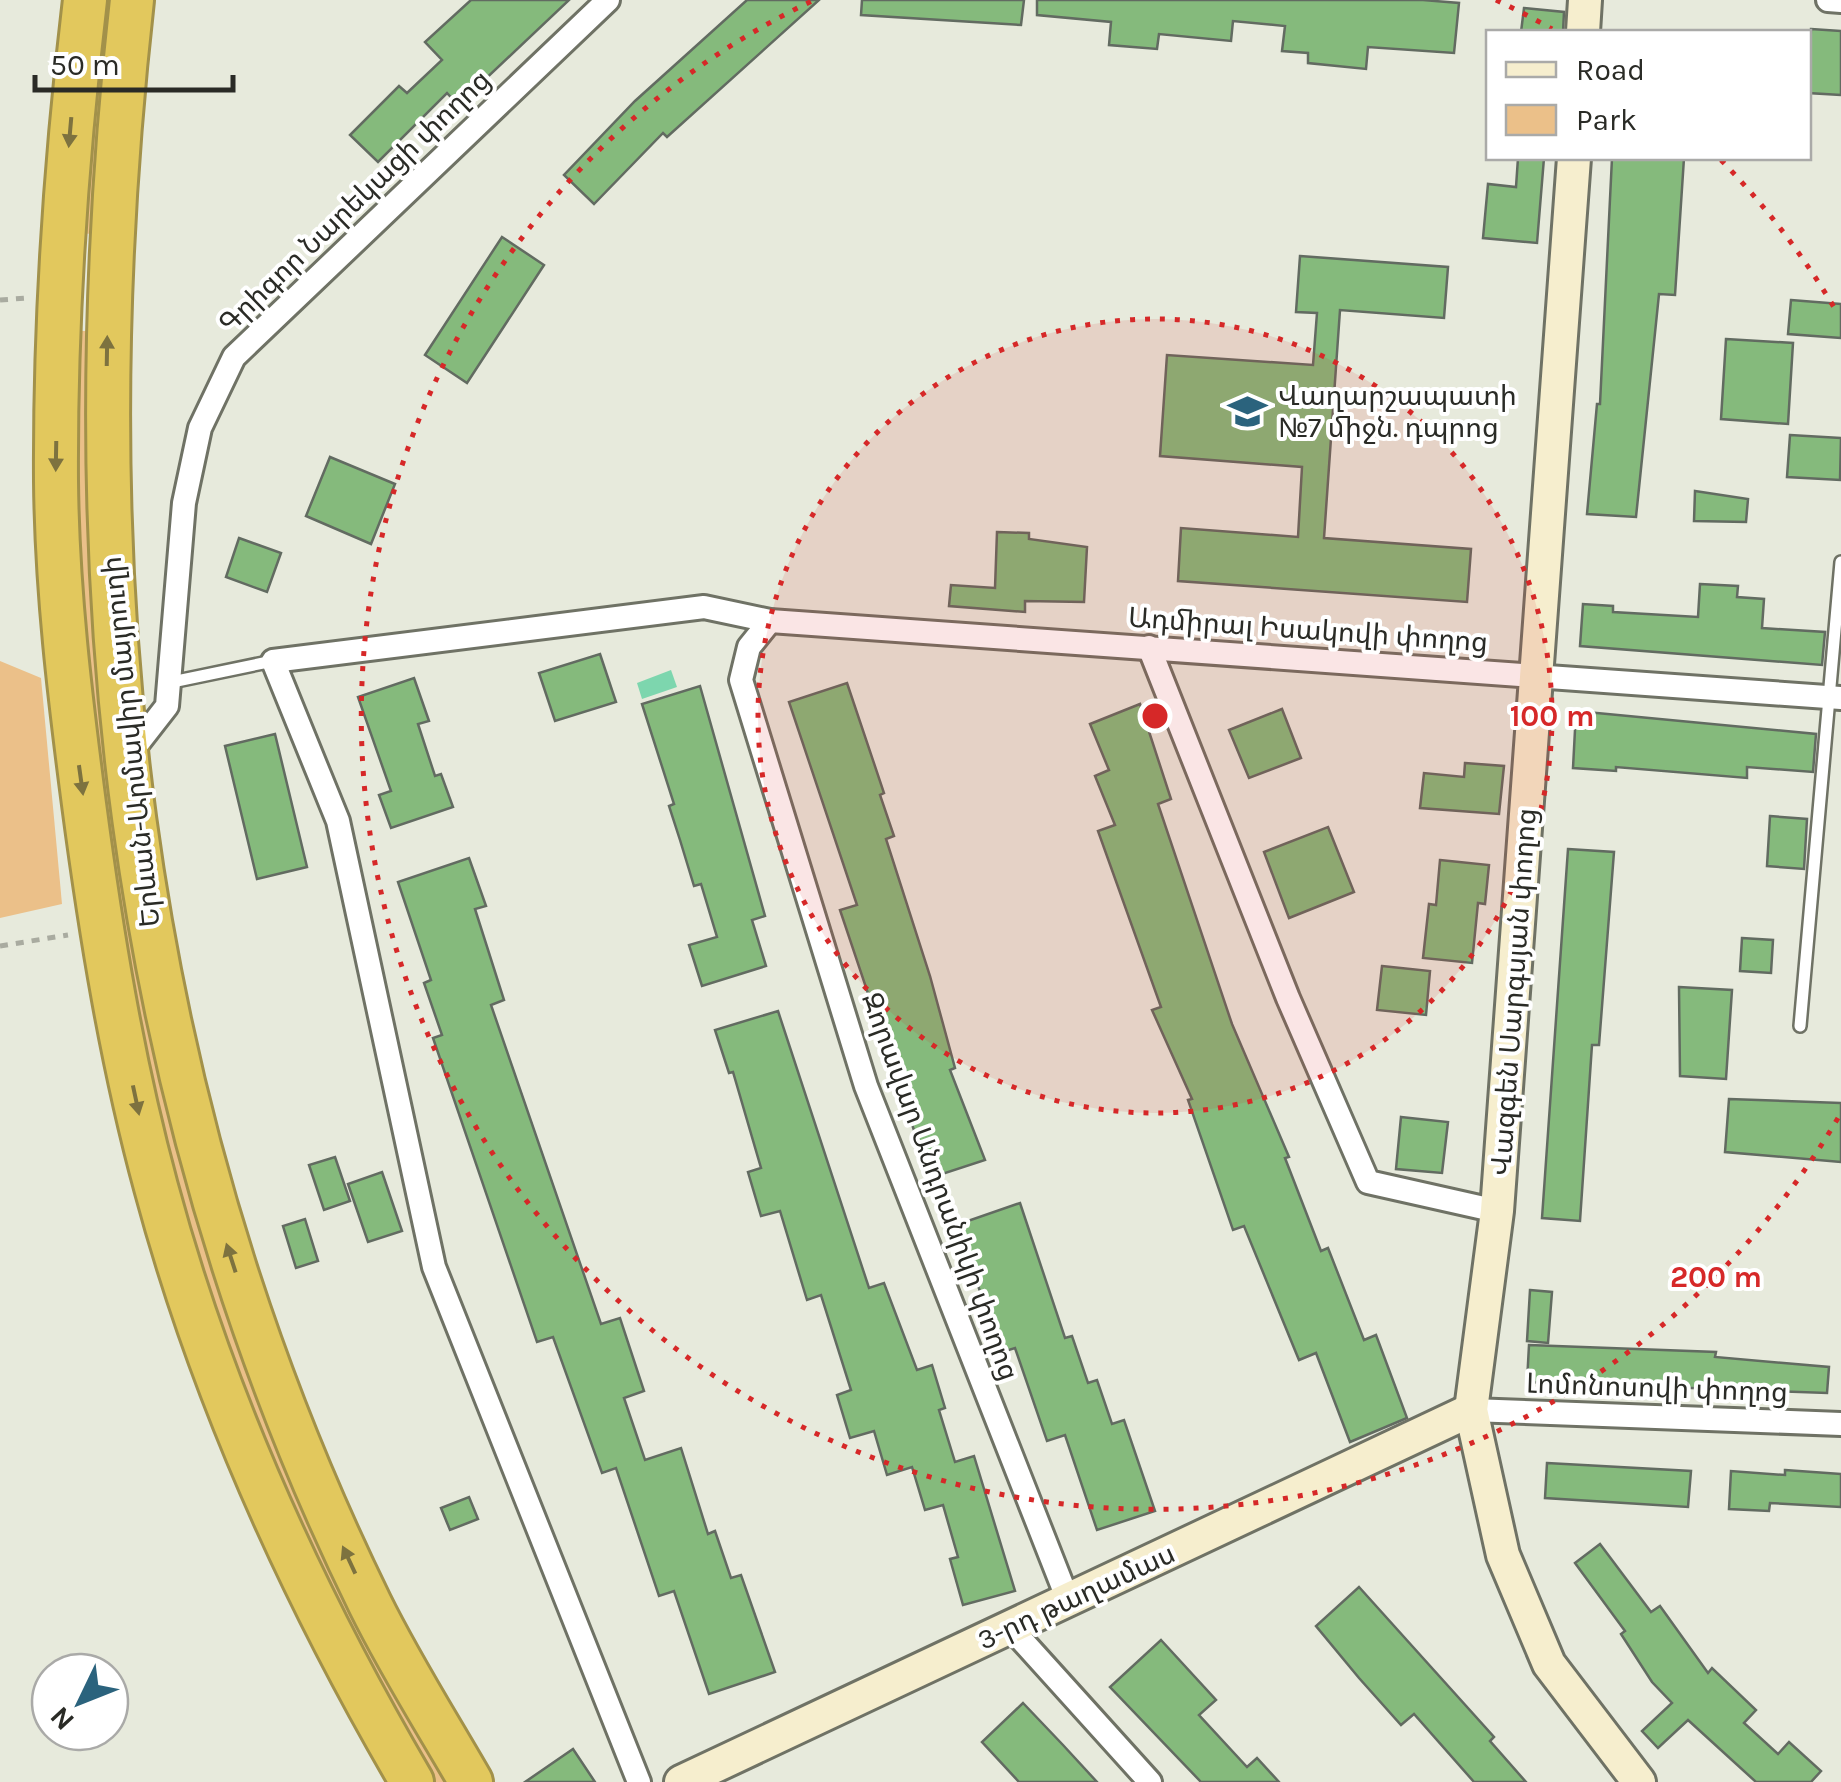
<svg xmlns="http://www.w3.org/2000/svg" width="1841" height="1782" viewBox="0 0 1841 1782" font-family="Karla,'Noto Sans Armenian',sans-serif">
<style>
.green{fill:#ebc089}
.water{fill:#7dd6ae}
.building{fill:#85ba7c;stroke:#626b61;stroke-width:2.5}
.lines{fill:none;stroke-linecap:round;stroke-linejoin:round}
.lane-casing{stroke:#6f7265;stroke-width:16}
.street-casing{stroke:#6f7265;stroke-width:28}
.secondary-casing{stroke:#6f7265;stroke-width:38}
.highway-casing{stroke:#a2914a;stroke-width:48}
.path{stroke:#a9aba0;stroke-width:5;stroke-dasharray:8 8;stroke-linecap:butt}
.lane{stroke:#fff;stroke-width:11}
.street{stroke:#fff;stroke-width:22}
.secondary{stroke:#f6eece;stroke-width:32}
.highway{stroke:#e2c85d;stroke-width:42}
.oneway{fill:#7d723f}
.ring{fill:none;stroke:#d62828;stroke-width:5;stroke-dasharray:5 10}
.labels{text-anchor:middle;stroke-width:8;stroke-linejoin:round;paint-order:stroke}
.street-label{font-size:28px;fill:#2a2b26;stroke:#fff}
.poi-label{font-size:28px;fill:#2a2b26;stroke:#fff;text-anchor:start}
.centre{fill:#d62828;stroke:#fff;stroke-width:5}
.ring-label{font-size:30px;text-anchor:middle;font-weight:bold;fill:#d62828;stroke:#fff;stroke-width:8;stroke-linejoin:round;paint-order:stroke}
</style>
<rect width="100%" height="100%" fill="#e7eadc"/>
<g class="green">
<polygon points="99,0 117,0 93,234 75,233"/>
<polygon points="72,331 91,331 151,1015 452,1782 430,1782 294,1526 208,1305 132,1020 77,627"/>
<polygon points="0,661 41,678 62,904 0,918"/>
</g>
<polygon class="water" points="671,670 677,687 642,699 637,683"/>
<g class="building">
<polygon points="471,0 569,0 458,105 447,93 378,162 350,135 399,86 407,93 442,60 425,42"/>
<polygon points="747,0 819,0 667,137 663,133 594,204 564,175 635,101"/>
<polygon points="862,0 1024,0 1021,25 861,15"/>
<polygon points="1037,0 1423,0 1459,3 1454,53 1368,47 1366,69 1308,63 1308,53 1282,51 1285,26 1233,21 1231,41 1159,34 1157,49 1109,45 1111,22 1037,15"/>
<polygon points="1524,8 1564,12 1563,32 1521,32"/>
<polygon points="1811,29 1841,31 1841,95 1808,93"/>
<polygon points="1518,158 1544,158 1537,243 1483,238 1488,184 1516,187"/>
<polygon points="1612,158 1684,158 1675,295 1659,294 1636,517 1587,514 1597,404 1600,404"/>
<polygon points="502,237 544,265 467,383 425,355"/>
<polygon points="1300,256 1448,267 1444,318 1340,310 1324,538 1471,549 1467,602 1178,581 1181,528 1298,537 1302,467 1160,456 1167,355 1313,365 1317,313 1296,312"/>
<polygon points="1791,300 1841,304 1841,338 1788,334"/>
<polygon points="1726,339 1793,343 1788,424 1721,419"/>
<polygon points="1790,435 1841,438 1840,480 1787,477"/>
<polygon points="330,457 395,484 371,544 306,516"/>
<polygon points="1695,491 1748,499 1746,522 1694,521"/>
<polygon points="997,532 1029,533 1029,539 1087,547 1084,602 1025,601 1025,612 949,606 951,585 995,588"/>
<polygon points="239,538 281,553 267,592 226,577"/>
<polygon points="1700,584 1738,586 1737,597 1764,599 1762,628 1825,632 1822,665 1580,646 1583,604 1613,606 1613,612 1698,617"/>
<polygon points="600,654 616,702 555,721 539,673"/>
<polygon points="414,678 429,721 418,724 435,776 441,774 453,807 391,828 379,795 391,791 358,697"/>
<polygon points="847,683 884,793 880,795 894,836 886,839 930,976 955,1068 950,1070 985,1160 930,1178 840,910 857,905 789,702"/>
<polygon points="700,686 765,916 752,920 766,966 702,986 689,945 717,937 701,884 694,886 680,840 669,806 674,804 642,704"/>
<polygon points="1140,704 1171,799 1158,804 1232,1024 1289,1157 1285,1158 1321,1251 1328,1248 1364,1340 1376,1335 1407,1418 1350,1442 1316,1353 1299,1360 1244,1226 1233,1230 1188,1100 1192,1099 1152,1010 1161,1007 1098,831 1115,825 1095,776 1109,770 1090,724"/>
<polygon points="1282,709 1301,758 1249,778 1229,730"/>
<polygon points="1576,711 1816,734 1813,772 1747,767 1747,778 1616,767 1616,771 1573,768"/>
<polygon points="275,734 307,867 257,879 225,746"/>
<polygon points="1465,763 1504,766 1499,814 1420,808 1424,773 1464,777"/>
<polygon points="1770,816 1807,819 1804,869 1767,866"/>
<polygon points="1328,827 1354,892 1289,918 1264,852"/>
<polygon points="1568,849 1614,852 1599,1045 1592,1045 1580,1221 1542,1218"/>
<polygon points="469,858 486,906 475,909 504,1000 491,1005 601,1324 620,1318 644,1391 624,1398 645,1460 681,1448 708,1534 715,1531 731,1578 741,1575 775,1672 709,1694 674,1591 659,1596 616,1468 602,1473 553,1337 537,1342 433,1038 442,1035 424,983 431,980 398,882"/>
<polygon points="1440,860 1489,865 1485,904 1478,903 1472,963 1423,958 1429,904 1436,905"/>
<polygon points="1742,938 1773,940 1771,973 1740,971"/>
<polygon points="1382,966 1430,971 1426,1015 1377,1010"/>
<polygon points="1679,987 1732,990 1726,1079 1680,1076"/>
<polygon points="778,1011 869,1288 884,1283 917,1370 932,1365 945,1408 939,1410 955,1462 974,1456 1015,1591 963,1605 950,1559 958,1557 943,1505 925,1510 912,1467 887,1475 874,1431 850,1438 837,1395 851,1390 821,1295 807,1300 780,1211 761,1216 748,1172 761,1168 733,1072 729,1073 715,1030"/>
<polygon points="1729,1099 1841,1103 1841,1162 1725,1152"/>
<polygon points="1401,1117 1448,1122 1442,1173 1396,1169"/>
<polygon points="335,1157 350,1201 324,1210 309,1165"/>
<polygon points="382,1172 402,1231 368,1242 348,1184"/>
<polygon points="1020,1203 1065,1338 1072,1336 1088,1383 1097,1380 1112,1424 1124,1420 1155,1511 1097,1530 1065,1435 1047,1441 1015,1348 999,1353 959,1224"/>
<polygon points="305,1219 318,1261 296,1268 283,1226"/>
<polygon points="1530,1290 1552,1292 1548,1343 1527,1341"/>
<polygon points="1529,1345 1716,1352 1715,1357 1829,1367 1827,1393 1527,1382"/>
<polygon points="1547,1463 1691,1471 1688,1507 1545,1498"/>
<polygon points="1785,1470 1841,1474 1841,1507 1770,1503 1769,1511 1729,1509 1731,1471 1785,1475"/>
<polygon points="469,1497 478,1519 450,1530 441,1508"/>
<polygon points="1600,1544 1651,1612 1660,1606 1708,1673 1712,1668 1756,1710 1744,1723 1778,1754 1789,1742 1821,1771 1811,1782 1756,1782 1688,1720 1658,1748 1642,1731 1672,1703 1652,1682 1621,1634 1625,1631 1575,1563"/>
<polygon points="1359,1587 1494,1737 1490,1741 1526,1782 1474,1782 1414,1714 1401,1725 1359,1678 1316,1626"/>
<polygon points="1161,1640 1216,1700 1199,1715 1247,1767 1257,1758 1279,1782 1201,1782 1110,1687"/>
<polygon points="1023,1703 1063,1745 1097,1782 1019,1782 982,1742"/>
<polygon points="573,1749 595,1782 525,1782"/>
</g>
<g class="lines">
<defs>
<g id="lane">
<polyline points="172,682 273,661"/>
<polyline points="1800,1026 1841,562"/>
</g>
<g id="street">
<polyline points="1828,0 1841,1"/>
<polyline points="770,621 749,647 741,680 866,1086 1068,1600"/>
<polyline points="1149,647 1288,998 1368,1182 1497,1211"/>
<polyline points="128,756 167,706 184,503 200,428 234,357 608,0"/>
<polyline points="1471,1410 1841,1424"/>
<polyline points="1010,1627 1150,1782"/>
<polyline points="639,1782 434,1267 338,821 273,661 704,607 770,621 1841,698"/>
</g>
<g id="secondary">
<polyline points="1583,32 1585,0"/>
<polyline points="1574,158 1497,1211 1471,1410 1503,1555 1549,1664 1639,1782"/>
<polyline points="681,1782 1471,1410"/>
</g>
<g id="highway">
<path d="M85,0C66,160 55,320 56,481C57,590 70,697 84,804C101,933 122,1062 156,1187C212,1396 303,1596 412,1782"/>
<path d="M132,0C70,556 121,1096 370,1604C400,1665 437,1723 471,1782"/>
</g>
</defs>
<use href="#lane" class="lane-casing"/>
<use href="#street" class="street-casing"/>
<use href="#secondary" class="secondary-casing"/>
<use href="#highway" class="highway-casing"/>
<g class="path">
<polyline points="0,300 26,298"/>
<polyline points="0,946 68,935"/>
</g>
<use href="#lane" class="lane"/>
<use href="#street" class="street"/>
<use href="#secondary" class="secondary"/>
<use href="#highway" class="highway"/>
</g>
<defs><path id="oneway-solid" d="M-6-.8H1V-3.2L6.5 0L1 3.2V.8H-6Z" transform="scale(2.5)"/></defs>
<g class="oneway">
<use href="#oneway-solid" transform="translate(70 132) rotate(95)"/>
<use href="#oneway-solid" transform="translate(107 351) rotate(-89)"/>
<use href="#oneway-solid" transform="translate(56 456) rotate(91)"/>
<use href="#oneway-solid" transform="translate(81 780) rotate(82)"/>
<use href="#oneway-solid" transform="translate(136 1100) rotate(78)"/>
<use href="#oneway-solid" transform="translate(231 1258) rotate(-108)"/>
<use href="#oneway-solid" transform="translate(349 1560) rotate(-115)"/>
</g>
<circle cx="1155" cy="716" r="397" fill="#d62828" fill-opacity=".12"/>
<g class="ring">
<circle cx="1155" cy="716" r="397"/>
<path d="M1838 1118A793 793 0 1 1 814 0M1496 0A793 793 0 0 1 1552 29M1721 160A793 793 0 0 1 1838 314"/>
</g>
<defs>
<symbol id="school-bare" viewBox="-9 -9 18 18"><path d="M0-5L7-2L0 1L-7-2ZM-4 1L0 2.5L4 1V4Q0 6-4 4Z" fill="#2b637d" stroke="#fff" stroke-width="2.5" paint-order="stroke"/></symbol>
</defs>
<g fill-rule="evenodd">
<use href="#school-bare" x="1220" y="384" width="55" height="55"/>
</g>
<g class="labels">
<g class="street-label">
<text transform="translate(354 201) rotate(-44)" y="10">Գրիգոր Նարեկացի փողոց</text>
<text transform="translate(1308 629) rotate(4)" y="10">Ադմիրալ Իսակովի փողոց</text>
<text transform="translate(130 742) rotate(-96)" y="10">Երևան-Արմավիր մայրուղի</text>
<text transform="translate(1513 992) rotate(-86)" y="10">Վազգեն Սարգսյան փողոց</text>
<text transform="translate(941 1186) rotate(70)" y="10">Զորավար Անդրանիկի փողոց</text>
<text transform="translate(1657 1387) rotate(2)" y="10">Լոմոնոսովի փողոց</text>
<text transform="translate(1076 1596) rotate(-25)" y="10">3-րդ թաղամաս</text>
</g>
<g class="poi-label">
<text x="1278" y="405">Վաղարշապատի<tspan x="1278" dy="32">№7 միջն. դպրոց</tspan></text>
</g>
</g>
<circle cx="1155" cy="716" r="15" class="centre"/>
<g class="ring-label">
<text x="1552" y="726">100 m</text>
<text x="1716" y="1287">200 m</text>
</g>
<rect x="1486" y="30" width="325" height="130" fill="#ffffff" stroke="#aaaaa8" stroke-width="2.5"/>
<rect x="1506" y="62" width="50" height="15" fill="#f6eece" stroke="#aaaaa8" stroke-width="2.5"/>
<text x="1576" y="80" font-size="30" fill="#2a2b26">Road</text>
<rect x="1506" y="105" width="50" height="30" fill="#ebc089" stroke="#aaaaa8" stroke-width="2.5"/>
<text x="1576" y="130" font-size="30" fill="#2a2b26">Park</text>
<g transform="translate(80 1702) rotate(227)"><circle r="48" fill="#ffffff" stroke="#aaaaa8" stroke-width="2.5"/>
<path d="M0-8L18 38L0 25L-18 38Z" fill="#2b637d"/>
<text y="-15" font-size="28" font-weight="bold" text-anchor="middle" fill="#2a2b26">N</text>
</g>
<path d="M35 75v15h198v-15" fill="none" stroke="#2a2b26" stroke-width="5"/>
<text x="50" y="75" font-size="30" fill="#2a2b26" stroke="#ffffff" stroke-width="8" paint-order="stroke">50 m</text>
</svg>
